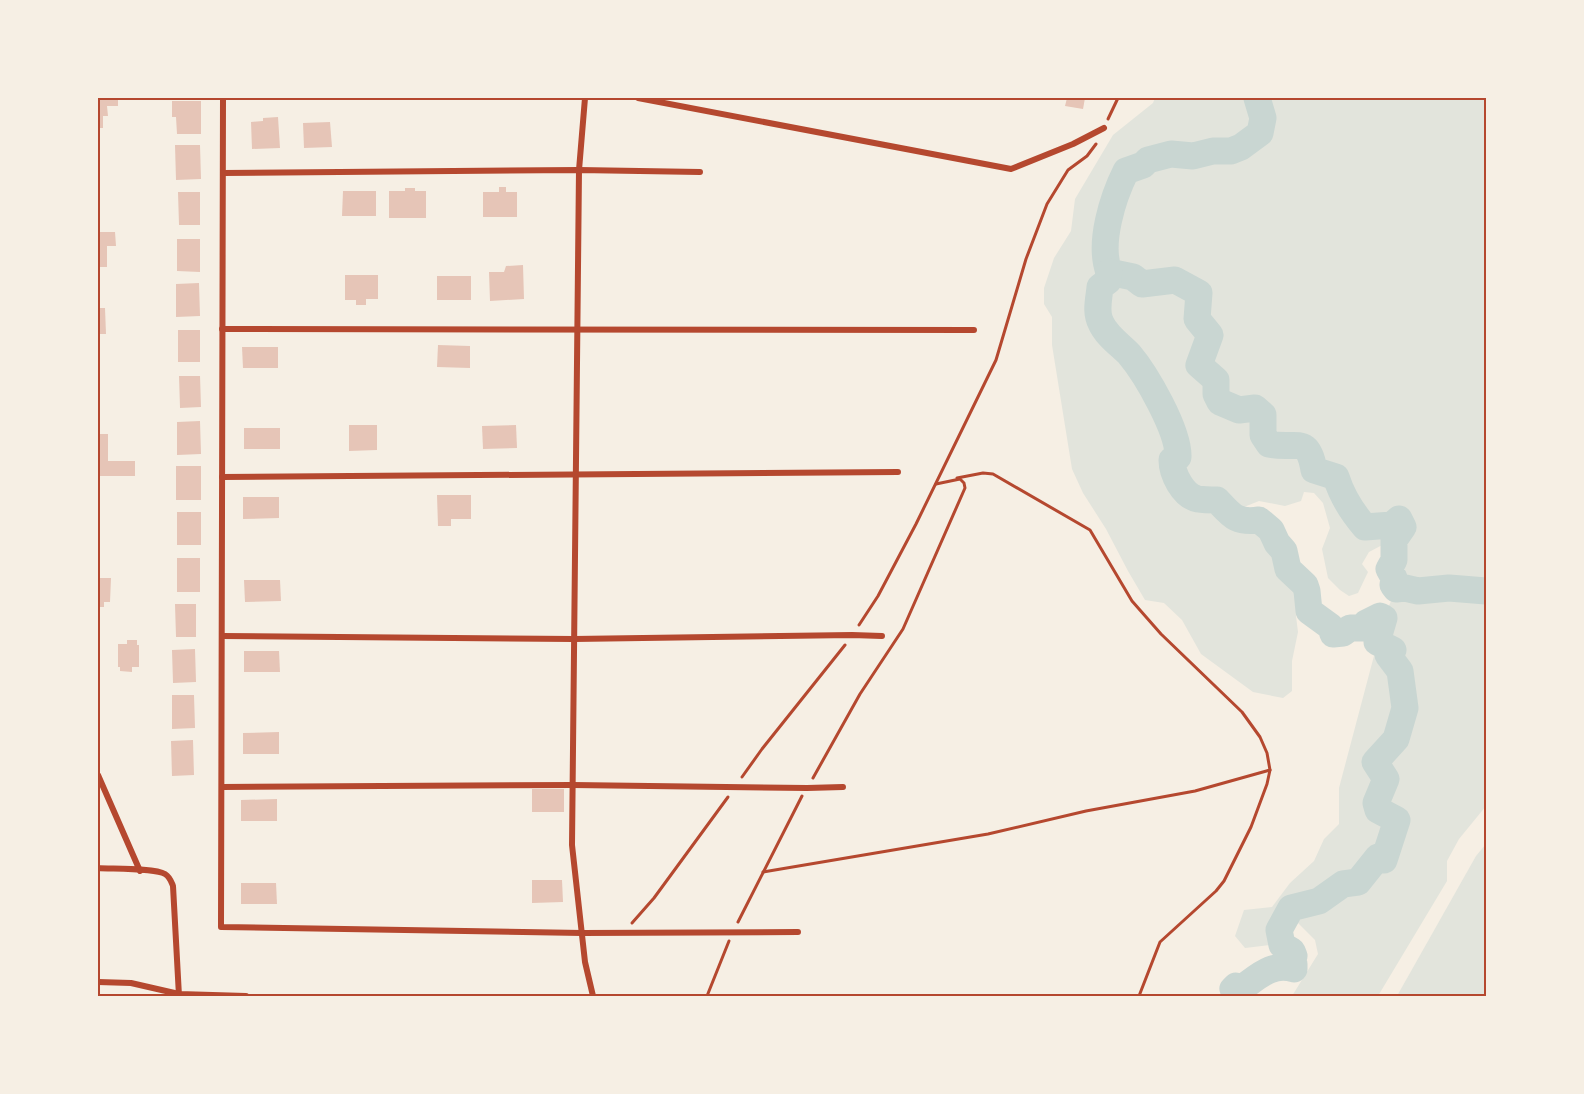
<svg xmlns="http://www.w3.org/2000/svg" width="1584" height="1094" viewBox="0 0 1584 1094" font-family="'Exo 2',sans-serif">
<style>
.green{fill:#e2e4dc}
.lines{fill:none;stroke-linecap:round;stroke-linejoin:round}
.river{stroke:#c9d6d2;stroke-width:27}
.building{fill:#e6c5b7}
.path{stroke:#b5482f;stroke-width:3}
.minor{stroke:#b5482f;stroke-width:6}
.neatline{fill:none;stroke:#b5482f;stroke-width:2}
</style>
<rect width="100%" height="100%" fill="#f6efe4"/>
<g class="green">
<path d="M1155,98H1486V806L1459,839L1447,861V881L1378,996H1292L1318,954L1315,940L1298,923L1279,930L1270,945L1245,948L1235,936L1244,910L1272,907L1290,883L1314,861L1324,839L1339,824V788L1384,618L1396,589L1393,585L1394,578L1389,569L1394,560V540L1403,527L1399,519L1392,525L1386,543L1369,552L1362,564L1368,572L1358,593L1349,596L1340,590L1328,578L1322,549L1330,528L1323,503L1314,493L1304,492L1301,501L1285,506L1259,501L1244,507L1235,506L1225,500H1218C1231,517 1237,523 1259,520C1269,528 1277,538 1283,550C1287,556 1285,564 1288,569C1293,578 1303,581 1307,591L1296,616L1298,632L1292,661V691L1283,698L1253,692L1201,654L1182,620L1164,603L1145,600L1128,571L1106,529L1083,493L1072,469L1052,345V317L1044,304V288L1054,258L1071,231L1075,199L1113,135L1153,103Z"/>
<polygon points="1486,844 1486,996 1397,996 1476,856"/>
</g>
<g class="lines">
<g class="river">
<path d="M1257,98L1263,118L1260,133L1241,147L1231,151H1213L1193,156L1171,154L1148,160L1143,165L1126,171C1113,197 1098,243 1109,272L1133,277L1142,284L1175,280L1199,293L1197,319L1210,335L1199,365L1216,380V394L1220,402L1239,410L1255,408L1263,415V435L1269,444C1296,450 1308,434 1314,470L1336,477C1342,496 1351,511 1365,527L1392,525L1399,519L1403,527L1394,540V560L1389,569L1394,578L1393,585L1396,589L1405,588L1418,591L1449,588L1486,591"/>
<path d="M1109,272L1108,281L1100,287C1099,299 1095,312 1101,323C1106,335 1120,345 1129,354C1146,374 1179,431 1178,457L1172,460C1172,474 1183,496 1198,499C1204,500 1211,500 1217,500C1232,516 1236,523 1259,520L1271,530L1277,543L1284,551L1288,569L1305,585L1307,591L1309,611L1331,627L1333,634L1343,633L1350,628H1364L1366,623L1380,616L1384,618L1377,642L1393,650L1388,655L1400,671L1405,708L1396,739L1375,762L1386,779L1376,803L1378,810L1397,820L1384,860L1378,857L1358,882L1343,884L1319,901L1291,908L1279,930L1282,945L1292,951L1294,956L1292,960L1294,964V969C1272,962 1258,977 1242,988L1236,986L1233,989L1236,996"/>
</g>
</g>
<g class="building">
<polygon points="98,98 118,98 118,106 107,106 108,116 103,116 103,128 98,128"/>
<polygon points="1067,98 1085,98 1083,109 1065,106"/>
<polygon points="172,101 201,101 201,134 177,134 176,117 172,117"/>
<polygon points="278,117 280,148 252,149 251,122 263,121 263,118"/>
<polygon points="330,122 332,147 304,148 303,123"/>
<polygon points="175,145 200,145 201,179 176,180"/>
<polygon points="499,187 506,187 506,192 517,192 517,217 483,217 483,192 499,192"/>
<polygon points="405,188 415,188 415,191 426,191 426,218 389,218 389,191 405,191"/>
<polygon points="343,191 376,191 376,216 342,216"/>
<polygon points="178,192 200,192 200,225 179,225"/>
<polygon points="98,232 115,232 116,246 107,246 107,267 98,267"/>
<polygon points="177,239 200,239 200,272 177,271"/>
<polygon points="523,265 524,299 490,301 489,272 504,272 506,266"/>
<polygon points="345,275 378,275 378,299 366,299 366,305 356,305 356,300 345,300"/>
<rect x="437" y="276" width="34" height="24"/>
<polygon points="199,283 200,316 176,317 176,284"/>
<polygon points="98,308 105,308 106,334 98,334"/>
<rect x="178" y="330" width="22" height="32"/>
<polygon points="438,345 470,346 470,368 437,367"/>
<polygon points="242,347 278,347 278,368 243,368"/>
<polygon points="179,376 200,376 201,407 180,408"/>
<polygon points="200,421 201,454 177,455 177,422"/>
<polygon points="349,425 377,425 377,450 349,451"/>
<polygon points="516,425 517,448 483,449 482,426"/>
<rect x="244" y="428" width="36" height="21"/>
<polygon points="98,434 108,434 108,461 135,461 135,476 98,476"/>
<rect x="176" y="466" width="25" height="34"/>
<polygon points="437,495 471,495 471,519 451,519 451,526 438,526"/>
<polygon points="243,497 279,497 279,518 243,519"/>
<rect x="177" y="512" width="24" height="33"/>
<rect x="177" y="558" width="23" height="34"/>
<polygon points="98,578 111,578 110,602 104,602 104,607 98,607"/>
<polygon points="244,580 280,580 281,601 245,602"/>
<polygon points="175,604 196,604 196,637 176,637"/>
<polygon points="127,640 137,640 137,645 139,645 139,667 132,667 132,672 120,671 120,667 118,667 118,644 127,644"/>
<polygon points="195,649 196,682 173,683 172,650"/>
<polygon points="244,651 279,651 280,672 244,672"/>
<polygon points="172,695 194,695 195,728 172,729"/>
<polygon points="279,732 279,754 243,754 243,733"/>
<polygon points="193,740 194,775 172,776 171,741"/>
<rect x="532" y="789" width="32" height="23"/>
<polygon points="277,799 277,821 241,821 241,800"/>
<polygon points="532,880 562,880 563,902 532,903"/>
<polygon points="241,883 276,883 277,904 241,904"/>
</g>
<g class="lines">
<g class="path">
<polyline points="1108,119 1118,98"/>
<polyline points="957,478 983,473 993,474 1090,530 1132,601 1161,634 1242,712 1260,737 1267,753 1270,770 1267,784 1251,827 1224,881 1216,891 1160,942 1139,996"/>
<polyline points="859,625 878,596 916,524 996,360 1026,259 1047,204 1068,170 1087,156 1096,144"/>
<polyline points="742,777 762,749 845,645"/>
<polyline points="813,778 860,694 903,629 965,488 964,483 960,479 936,484"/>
<polyline points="763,872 988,834 1086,811 1195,791 1270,770"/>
<polyline points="738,922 802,796"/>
<polyline points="632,923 654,898 728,797"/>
<polyline points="707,996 729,941"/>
</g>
<g class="minor">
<polyline points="223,98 221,927 582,933 798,932"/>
<polyline points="585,98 579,170 572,845 585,962 593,996"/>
<polyline points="638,98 1011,169 1073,144 1104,128"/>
<polyline points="223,173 579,170 700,172"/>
<polyline points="222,329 974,330"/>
<polyline points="222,477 898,472"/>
<polyline points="222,636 574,639 852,635 882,636"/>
<polyline points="98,775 140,871"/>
<polyline points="222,787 573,785 807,788 843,787"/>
<path d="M98,868C112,869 155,868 165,874C170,877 171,881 173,886L179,996"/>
<polyline points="98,982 131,983 179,994 246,996"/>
</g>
</g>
<rect width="1584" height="1094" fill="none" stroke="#f6efe4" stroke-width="198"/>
<rect x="99" y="99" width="1386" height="896" class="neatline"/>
</svg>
